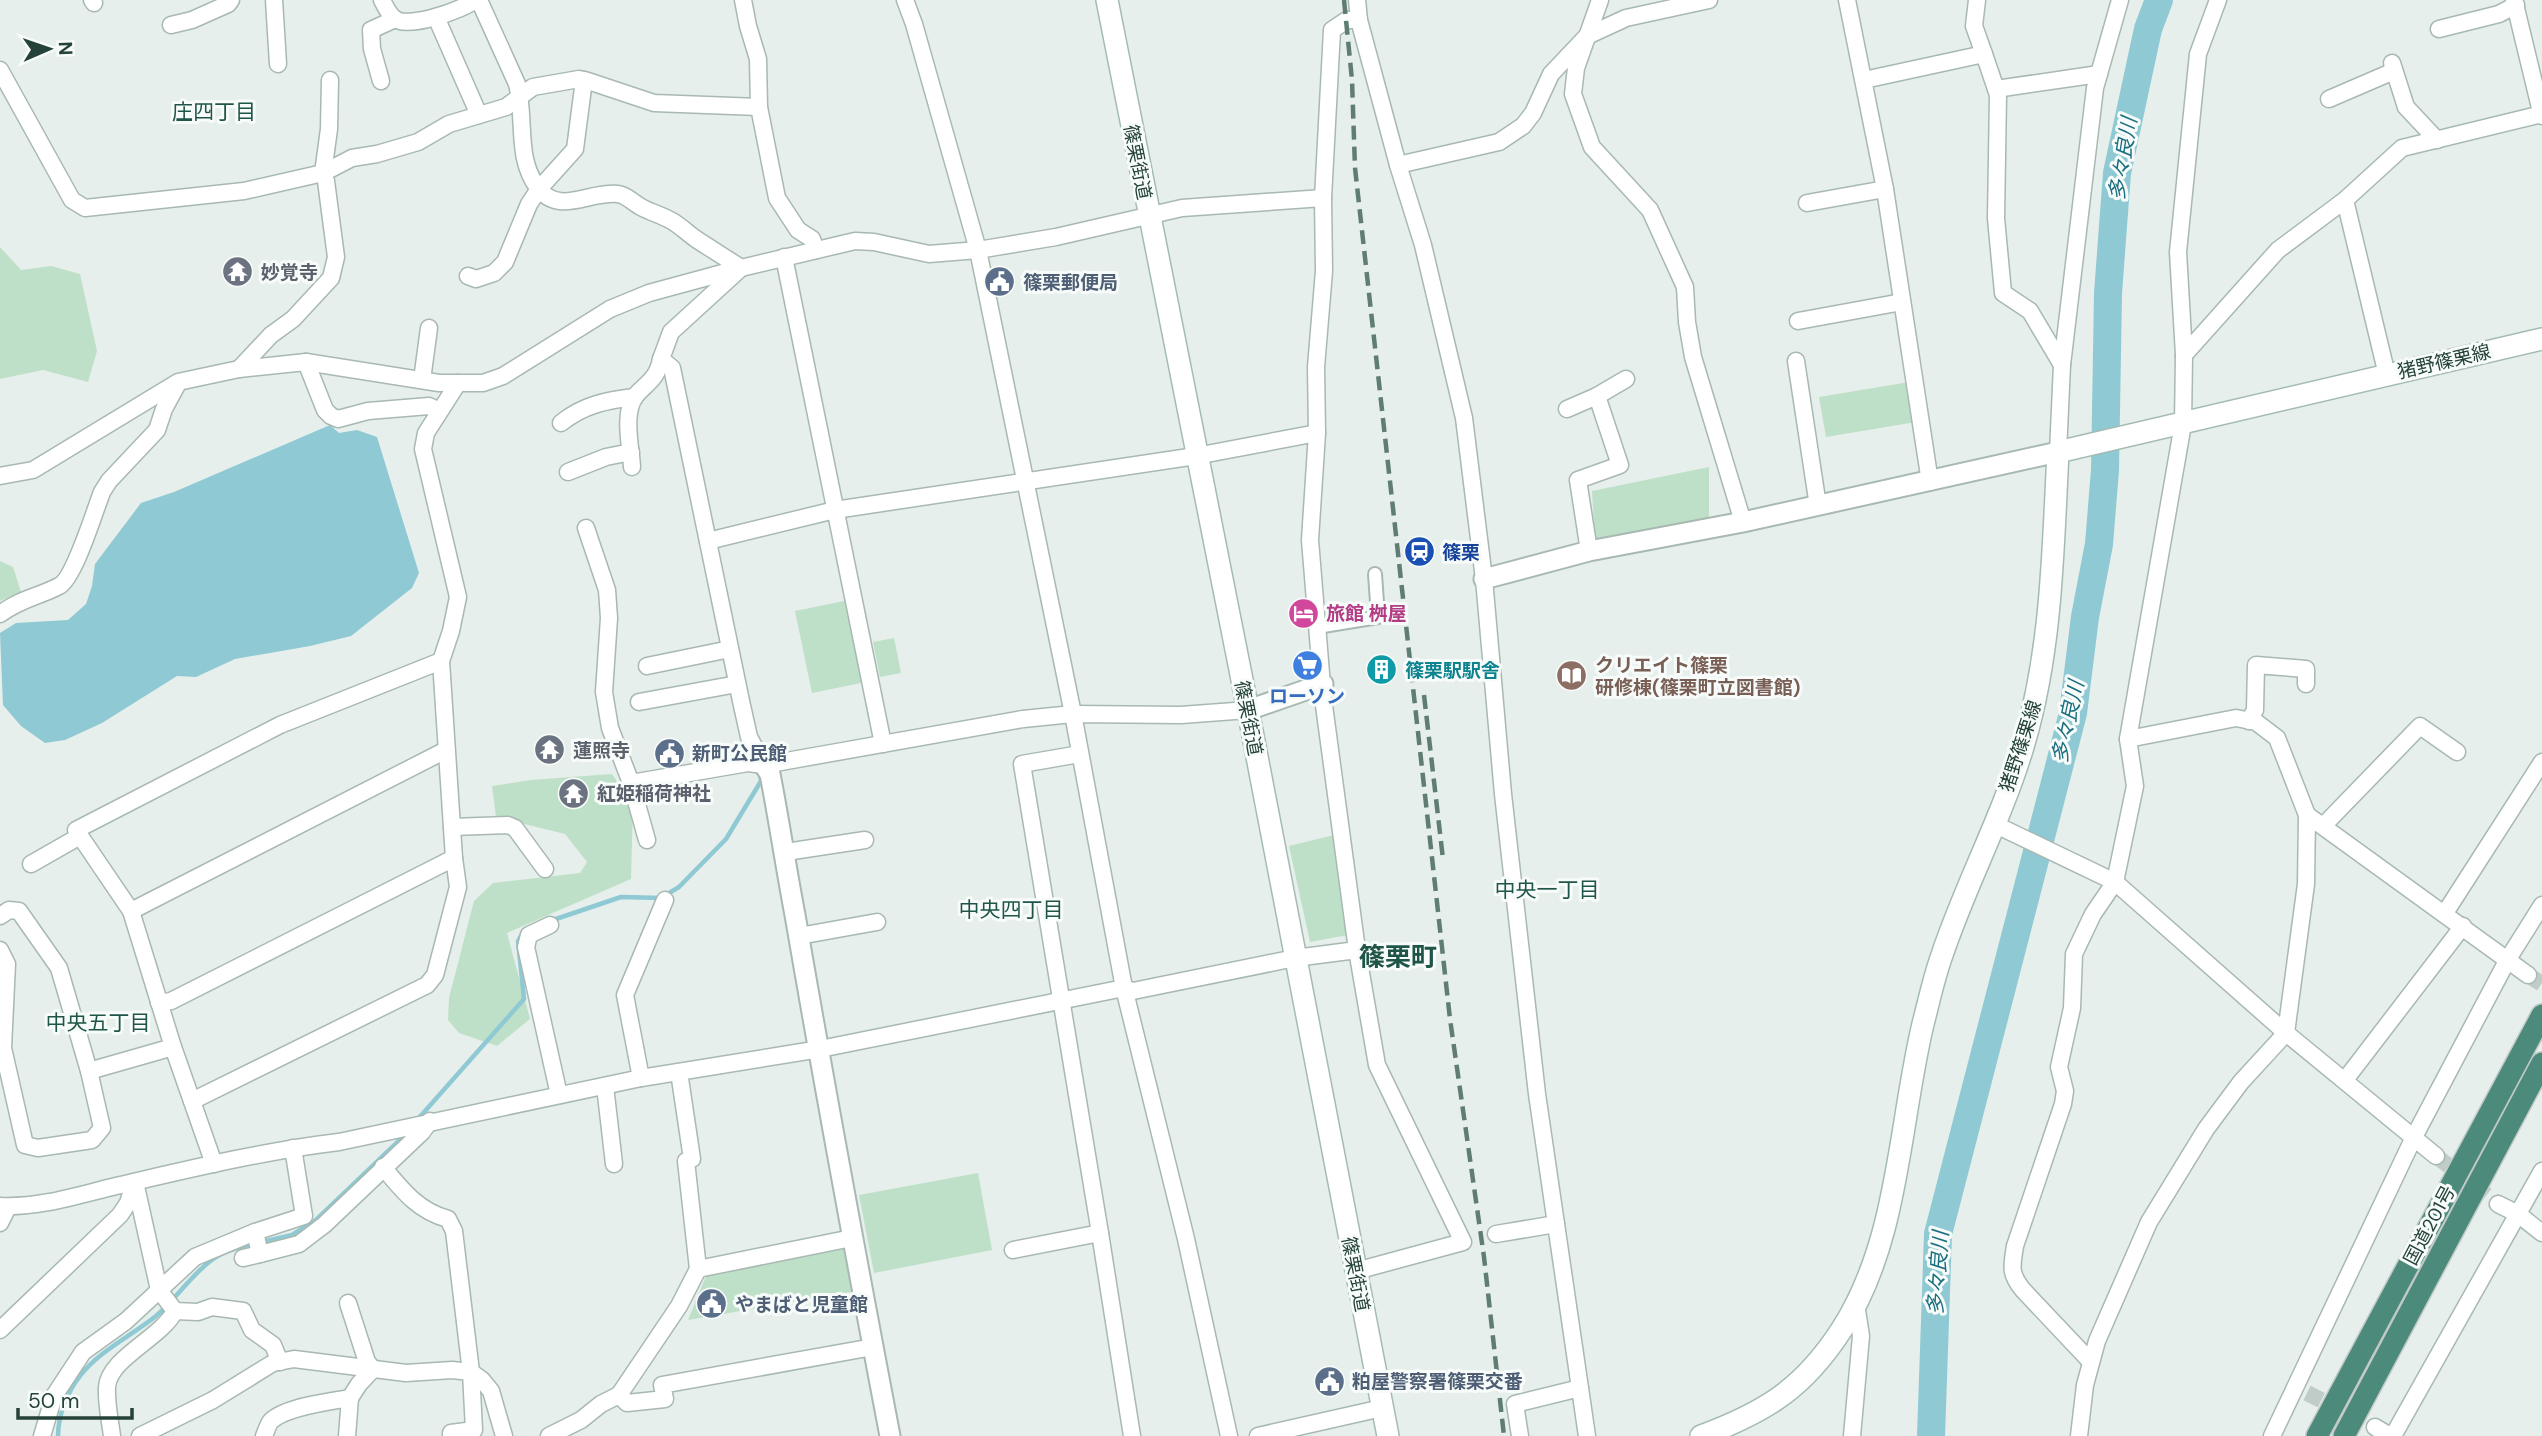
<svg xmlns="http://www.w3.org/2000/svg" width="2542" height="1436" viewBox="0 0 2542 1436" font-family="'DM Sans','Noto Sans JP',sans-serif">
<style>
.green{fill:#bfe0c8}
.water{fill:#8ec9d4}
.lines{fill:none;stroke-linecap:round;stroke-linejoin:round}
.stream{stroke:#8ec9d4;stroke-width:4.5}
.river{stroke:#8ec9d4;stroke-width:28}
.minor-tunnel{stroke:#bfccc8;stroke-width:16;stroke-dasharray:16 8;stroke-linecap:butt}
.pedestrian-casing{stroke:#a8b8b2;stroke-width:16}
.minor-casing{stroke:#a8b8b2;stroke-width:19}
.tertiary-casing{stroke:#a8b8b2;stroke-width:23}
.secondary-casing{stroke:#a4bbb3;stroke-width:24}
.trunk-casing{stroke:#c2cac8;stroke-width:24}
.pedestrian{stroke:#fff;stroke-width:12}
.minor{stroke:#fff;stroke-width:16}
.tertiary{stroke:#fff;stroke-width:19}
.secondary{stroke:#fff;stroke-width:21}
.trunk{stroke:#4c8a7c;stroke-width:21}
.rail{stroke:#5f7d75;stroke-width:4.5;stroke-dasharray:14 7;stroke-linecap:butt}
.labels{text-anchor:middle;stroke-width:6;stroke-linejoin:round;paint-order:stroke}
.street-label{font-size:19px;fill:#24423a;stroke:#f7fbf9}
.worship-label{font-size:19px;font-weight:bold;fill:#5b616d;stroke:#f7fbf9;text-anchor:start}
.service-label{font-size:19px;font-weight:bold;fill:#4e5e75;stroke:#f7fbf9;text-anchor:start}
.transit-label{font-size:19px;font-weight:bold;fill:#164399;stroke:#f7fbf9;text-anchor:start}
.hotel-label{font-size:19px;font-weight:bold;fill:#b23c85;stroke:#f7fbf9;text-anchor:start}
.education-label{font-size:19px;font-weight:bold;fill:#785e54;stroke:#f7fbf9;text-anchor:start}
.culture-label{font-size:19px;font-weight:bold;fill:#0d838f;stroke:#f7fbf9;text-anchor:start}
.shop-label{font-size:19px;font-weight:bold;fill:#366cbe;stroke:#f7fbf9}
.neighbourhood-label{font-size:21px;fill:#1f5548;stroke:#f7fbf9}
.water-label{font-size:21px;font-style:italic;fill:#1c6f80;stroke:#f7fbf9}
.district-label{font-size:26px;font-weight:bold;fill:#1f5548;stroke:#f7fbf9}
</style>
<rect width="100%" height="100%" fill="#e6efeb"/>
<g class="green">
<polygon points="0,247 21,270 51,266 80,274 97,351 88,382 43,370 0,379"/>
<polygon points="1909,382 1916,422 1826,437 1819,397"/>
<polygon points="1709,467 1709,521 1595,545 1592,491"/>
<polygon points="0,561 13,567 21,592 0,601"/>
<polygon points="849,600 866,682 812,693 795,611"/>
<polygon points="894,638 901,673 880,677 873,642"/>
<polygon points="612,774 633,805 631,879 507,933 530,1019 497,1046 459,1033 448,1020 449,998 474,901 493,883 580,873 587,862 565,834 496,817 492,786 531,780"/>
<polygon points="1334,835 1348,935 1310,942 1289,846"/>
<polygon points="978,1173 992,1250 874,1273 859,1195"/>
<polygon points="849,1248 857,1291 688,1320 706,1276"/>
</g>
<polygon class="water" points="330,425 339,433 357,430 377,437 419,573 412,588 351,636 310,646 235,659 196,677 177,676 102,723 65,740 45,743 21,726 3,705 0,633 16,623 68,620 86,604 92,586 95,564 141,503 174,492"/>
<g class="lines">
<g class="stream">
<polyline points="550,921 621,897 661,898 679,887 726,839 761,781 760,773"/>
<polyline points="418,1119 524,999 518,941 522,934"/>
<polyline points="262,1242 292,1235 316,1220 406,1134"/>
<path d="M58,1436C58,1416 67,1392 80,1376C99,1351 131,1336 156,1316C175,1300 189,1278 209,1262C221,1252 238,1247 253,1244"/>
</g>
<polyline class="river" points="1931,1436 1938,1234 2073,713 2085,617 2099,544 2105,470 2108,293 2117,173 2148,29 2159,0"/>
<g class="minor-tunnel">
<polyline points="2528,975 2542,984"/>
<polyline points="2436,1156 2498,1204"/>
<polyline points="2307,1393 2375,1427"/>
</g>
<defs>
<polyline id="pedestrian" points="1317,627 1378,617 1375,574"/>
<g id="minor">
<polyline points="92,0 94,3"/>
<polyline points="274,0 278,64"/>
<path d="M382,0C385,6 389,15 395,19C408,29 463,10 475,0"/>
<path d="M479,0L517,84C526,118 515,158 538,188C560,216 588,191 618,194C627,195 633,203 641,207C650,212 661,215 670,220C680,225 687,233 696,239C711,249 726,258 741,268L671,332L661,359L672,368L741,701L749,737L764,765"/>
<polyline points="743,0 748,26 758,59 759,107 777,198 798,230 812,239 816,250"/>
<polyline points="905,0 914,24 978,250 1073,714 1124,988 1186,1239 1229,1436"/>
<polyline points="1357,0 1359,20 1398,165 1423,245 1464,418 1484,579 1503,794 1537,1094 1587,1436"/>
<polyline points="1600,0 1576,68 1573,94 1592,147 1650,210 1685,287 1687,322 1693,357 1743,522"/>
<polyline points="1847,0 1885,189 1930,482"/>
<polyline points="1977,0 1974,26 1984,54"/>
<polyline points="2514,0 2542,116"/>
<polyline points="436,17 479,115"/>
<polyline points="171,25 192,20 228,4 231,0"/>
<polyline points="2439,29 2499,14 2516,5"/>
<polyline points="2392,63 2406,107 2437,140"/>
<polyline points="0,70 72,200 85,208 244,191 323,173 352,158 377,154 418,142 449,124 506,107 533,87 579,79 588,81 654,103 759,107"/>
<polyline points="1864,80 1984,54 1998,95 1996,218 2003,293 2030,311 2062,365"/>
<polyline points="381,81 372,49 371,30 395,19"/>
<polyline points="1996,89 2099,74"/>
<polyline points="2329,99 2394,71"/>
<polyline points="1398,165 1499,142 1523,126 1533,113 1551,74 1587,36 1626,18 1709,0"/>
<polyline points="2345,200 2402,148 2542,114"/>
<polyline points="1807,203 1885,189"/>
<polyline points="784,257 883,744"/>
<polyline points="468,276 476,279 494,273 505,262 529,204 539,189 575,149 584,80"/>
<polyline points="1798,321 1902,302"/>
<polyline points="2184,355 2278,250 2345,200 2387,375"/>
<polyline points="1796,361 1818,506"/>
<polyline points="306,362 325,410 331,416 338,419 368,411 429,406 439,411"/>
<polyline points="239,369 271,335 293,319 331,278 336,257 326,181 323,173 329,129 330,80"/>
<polyline points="422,380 429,328"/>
<polyline points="1567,409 1597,396"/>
<path d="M561,423C583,405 607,400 635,397"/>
<polyline points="2058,452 2062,365 2095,88 2120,0"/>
<path d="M632,467C631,447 622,413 636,395C648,382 657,379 661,359"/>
<polyline points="568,472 606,457 631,452"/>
<polyline points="0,476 33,470 178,382 239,369 306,362 439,383 483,383 503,376 610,309 649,293 741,268 855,241 874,242 929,254 978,250 1056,237 1182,208 1323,198"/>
<polyline points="586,528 607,590 609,618 604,692 610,728 631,783 647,840"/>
<polyline points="708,541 835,510 1196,456 1317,433"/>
<polyline points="1589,551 1578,480 1620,465 1597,396 1626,379"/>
<path d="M0,614C22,598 38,597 59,586C74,579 95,510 102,492L109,481L157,430L164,409L177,385"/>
<polyline points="647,666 730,649"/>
<polyline points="639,702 737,684"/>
<polyline points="2249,721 2255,710 2256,665 2306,669 2306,684"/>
<polyline points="1080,754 1022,764 1100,1233 1132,1436"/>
<polyline points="631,783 748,763 764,765 1023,719 1073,714 1181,715 1248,710"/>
<polyline points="2307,815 2528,975"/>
<polyline points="1994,824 2115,882 2286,1033 2436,1156"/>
<polyline points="2323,826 2420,726 2457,752"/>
<polyline points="452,827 508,825 515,828 545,869"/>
<polyline points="786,852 865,840"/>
<polyline points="31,864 80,836"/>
<polyline points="131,911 446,750"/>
<polyline points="2445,913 2542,762"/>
<polyline points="0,916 9,910 19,911 59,968 89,1071 102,1128 92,1140 38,1148 25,1145 3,1048 7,964 0,950"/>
<polyline points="550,925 529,935 526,947 559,1095"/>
<polyline points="799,936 877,922"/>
<polyline points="159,1003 171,1001 454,858 441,661 451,631 458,597 423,449 426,433 458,383"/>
<polyline points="89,1071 173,1047"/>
<polyline points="679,1072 692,1159 686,1161 698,1269"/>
<polyline points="641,1078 625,995 665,900"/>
<polyline points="2345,1080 2463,926"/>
<polyline points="605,1086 614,1164"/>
<polyline points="192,1101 427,985 435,975 458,887 454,858"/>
<polyline points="214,1164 173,1047 131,911 76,830 280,725 441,661"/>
<path d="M383,1167C402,1190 418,1211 448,1219L454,1231L471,1372L474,1430L451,1433V1436"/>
<polyline points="135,1182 159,1290 175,1311 198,1312 212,1307 243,1311 252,1330 273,1345 280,1362"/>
<polyline points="2498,1204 2518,1214 2542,1233"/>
<path d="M0,1206C39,1208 79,1195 116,1186C190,1169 263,1151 339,1142L641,1078L820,1049L1124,988L1133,991L1295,958L1357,950"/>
<polyline points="0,1223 8,1207"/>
<polyline points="255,1232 260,1254 299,1244 324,1225 422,1132 430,1121"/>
<polyline points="1496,1234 1556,1224"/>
<polyline points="852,1238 698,1269 679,1306 619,1395 627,1403 665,1399 662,1385 873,1347"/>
<polyline points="1013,1250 1100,1233"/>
<polyline points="243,1258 260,1254"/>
<polyline points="1356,1271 1463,1242 1377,1065 1357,950 1323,698 1310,540 1317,433 1316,367 1324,271 1323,198 1332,30 1347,20 1359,20"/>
<polyline points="348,1303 367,1362 373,1369"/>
<polyline points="0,1330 120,1215 128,1203 134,1184"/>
<path d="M2091,1362L2023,1290C2009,1273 2012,1266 2015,1246L2063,1104L2065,1091L2059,1067L2072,1008L2074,954L2093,914L2115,882L2135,786L2128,739L2183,424L2184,355L2178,252L2198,54L2218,0"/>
<polyline points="2375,1427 2390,1436"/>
<polyline points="42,1436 54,1396 83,1352 126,1321 195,1257 255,1232 304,1216 293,1148"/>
<path d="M112,1436C110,1420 106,1403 107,1387C109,1358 161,1338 175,1311"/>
<polyline points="140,1436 213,1400 273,1363 294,1359 406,1373 452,1370 471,1372 482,1380 491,1391 504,1436"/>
<path d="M264,1436C266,1432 268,1424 271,1421C285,1407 331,1401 350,1398L359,1384L373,1369"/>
<polyline points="347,1436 350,1398"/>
<polyline points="549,1436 581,1420 601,1404 619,1395"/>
<polyline points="1258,1436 1382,1408"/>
<polyline points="1520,1436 1515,1404 1580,1388"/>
<polyline points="1852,1436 1861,1336 1856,1304"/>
<polyline points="2079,1436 2085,1385 2097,1341 2149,1222 2206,1129 2241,1082 2286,1033 2306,884 2307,815 2277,738 2256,722 2236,718 2128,739"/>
<polyline points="2272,1436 2414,1137 2508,959 2542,905"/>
<polyline points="2393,1436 2542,1171"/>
</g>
<g id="tertiary">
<polyline points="1484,579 1589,551 1743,522 2058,452"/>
<polyline points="1248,710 1323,684"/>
<path d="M764,765L770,774C779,820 786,868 795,915C825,1089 857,1263 890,1436"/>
</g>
<g id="secondary">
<polyline points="1107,0 1248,710 1388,1436"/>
<path d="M1701,1436C1766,1412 1804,1388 1842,1329C1899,1240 1899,1124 1923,1024C1929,1001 1934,977 1942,955C1966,883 2004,814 2025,740C2052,646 2053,549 2058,452L2542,339"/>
</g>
<g id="trunk">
<polyline points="2317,1436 2542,1015"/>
<polyline points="2344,1436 2542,1063"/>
</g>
</defs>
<use href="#pedestrian" class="pedestrian-casing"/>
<use href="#minor" class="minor-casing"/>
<use href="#tertiary" class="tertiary-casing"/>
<use href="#secondary" class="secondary-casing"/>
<use href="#trunk" class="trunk-casing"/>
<use href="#pedestrian" class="pedestrian"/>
<use href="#minor" class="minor"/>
<use href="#tertiary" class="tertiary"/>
<use href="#secondary" class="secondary"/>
<use href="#trunk" class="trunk"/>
<g class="rail">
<polyline points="1344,0 1352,80 1355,168 1450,1019 1484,1257 1504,1436"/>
<polyline points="1424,695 1443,859"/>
</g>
</g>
<defs>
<symbol id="temple-disc" viewBox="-11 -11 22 22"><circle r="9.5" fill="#6b7280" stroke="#f7fbf9"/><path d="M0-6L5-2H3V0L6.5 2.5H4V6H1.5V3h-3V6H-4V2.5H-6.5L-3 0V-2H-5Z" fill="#fff"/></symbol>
<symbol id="civic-disc" viewBox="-11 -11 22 22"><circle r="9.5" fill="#5c6f8a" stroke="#f7fbf9"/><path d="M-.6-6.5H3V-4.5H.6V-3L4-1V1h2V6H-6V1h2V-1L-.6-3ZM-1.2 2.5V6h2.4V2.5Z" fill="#fff"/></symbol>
<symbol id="station-disc" viewBox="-11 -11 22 22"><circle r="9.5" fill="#1a4fb4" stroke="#f7fbf9"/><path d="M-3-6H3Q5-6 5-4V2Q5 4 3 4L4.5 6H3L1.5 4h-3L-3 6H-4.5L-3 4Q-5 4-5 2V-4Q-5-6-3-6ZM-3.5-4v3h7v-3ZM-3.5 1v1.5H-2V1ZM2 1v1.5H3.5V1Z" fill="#fff"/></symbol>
<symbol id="hotel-disc" viewBox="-11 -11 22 22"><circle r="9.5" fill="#d1479c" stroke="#f7fbf9"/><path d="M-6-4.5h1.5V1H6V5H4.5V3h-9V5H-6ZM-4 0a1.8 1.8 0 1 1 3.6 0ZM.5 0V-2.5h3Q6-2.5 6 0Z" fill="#fff"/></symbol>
<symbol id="supermarket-disc" viewBox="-11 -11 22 22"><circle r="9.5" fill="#3f7fe0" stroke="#f7fbf9"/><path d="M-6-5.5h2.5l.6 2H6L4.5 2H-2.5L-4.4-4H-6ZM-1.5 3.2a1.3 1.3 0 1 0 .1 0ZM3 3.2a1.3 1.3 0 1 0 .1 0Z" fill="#fff"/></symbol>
<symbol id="building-disc" viewBox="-11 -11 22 22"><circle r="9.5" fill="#0f9aa8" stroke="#f7fbf9"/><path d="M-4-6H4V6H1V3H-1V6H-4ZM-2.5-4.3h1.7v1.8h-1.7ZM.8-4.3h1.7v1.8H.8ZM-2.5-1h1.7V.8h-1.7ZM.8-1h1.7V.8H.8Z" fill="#fff"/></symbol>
<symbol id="library-disc" viewBox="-11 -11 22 22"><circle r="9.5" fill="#8d6e63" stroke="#f7fbf9"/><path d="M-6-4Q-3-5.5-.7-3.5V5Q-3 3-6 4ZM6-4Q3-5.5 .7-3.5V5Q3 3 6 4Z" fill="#fff"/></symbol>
</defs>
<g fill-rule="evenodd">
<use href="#temple-disc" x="220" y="254" width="35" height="35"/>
<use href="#civic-disc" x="982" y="264" width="35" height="35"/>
<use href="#station-disc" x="1402" y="534" width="35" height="35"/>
<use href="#hotel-disc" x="1286" y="596" width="35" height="35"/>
<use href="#supermarket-disc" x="1290" y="648" width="35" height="35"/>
<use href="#building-disc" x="1364" y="652" width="35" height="35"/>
<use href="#library-disc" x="1554" y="658" width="35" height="35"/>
<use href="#temple-disc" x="532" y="732" width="35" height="35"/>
<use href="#civic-disc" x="652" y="736" width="35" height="35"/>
<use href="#temple-disc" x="556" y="776" width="35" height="35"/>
<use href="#civic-disc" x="694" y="1286" width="35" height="35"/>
<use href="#civic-disc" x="1312" y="1364" width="35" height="35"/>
</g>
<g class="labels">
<g class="street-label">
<text transform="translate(1138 162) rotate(79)" y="7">篠栗街道</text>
<text transform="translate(2444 361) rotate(-13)" y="7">猪野篠栗線</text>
<text transform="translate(1249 718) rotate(79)" y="7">篠栗街道</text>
<text transform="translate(2020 746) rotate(-72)" y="7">猪野篠栗線</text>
<text transform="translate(2429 1225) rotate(-62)" y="7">国道201号</text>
<text transform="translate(1356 1274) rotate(79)" y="7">篠栗街道</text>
</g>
<g class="worship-label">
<text x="261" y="279">妙覚寺</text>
<text x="573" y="757">蓮照寺</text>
<text x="597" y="800">紅姫稲荷神社</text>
</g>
<g class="service-label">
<text x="1023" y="289">篠栗郵便局</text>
<text x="692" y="760">新町公民館</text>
<text x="735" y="1311">やまばと児童館</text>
<text x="1352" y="1388">粕屋警察署篠栗交番</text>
</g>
<g class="transit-label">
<text x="1442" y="559">篠栗</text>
</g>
<g class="hotel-label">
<text x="1326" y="620">旅館 桝屋</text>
</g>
<g class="education-label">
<text x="1595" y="672">クリエイト篠栗<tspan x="1595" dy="22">研修棟(篠栗町立図書館)</tspan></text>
</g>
<g class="culture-label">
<text x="1405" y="677">篠栗駅駅舎</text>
</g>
<g class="shop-label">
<text x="1307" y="703">ローソン</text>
</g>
<g class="neighbourhood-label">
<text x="214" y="119">庄四丁目</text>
<text x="1547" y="897">中央一丁目</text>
<text x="1011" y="917">中央四丁目</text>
<text x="98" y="1030">中央五丁目</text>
</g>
<g class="water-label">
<text transform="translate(2123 159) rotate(-81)" y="7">多々良川</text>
<text transform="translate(2068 722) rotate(-78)" y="7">多々良川</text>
<text transform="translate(1938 1273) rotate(-86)" y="7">多々良川</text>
</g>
<g class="district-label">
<text x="1398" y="966">篠栗町</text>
</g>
</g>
<g transform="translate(49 49) rotate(88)" stroke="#f7fbf9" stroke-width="5" paint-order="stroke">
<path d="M0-5L12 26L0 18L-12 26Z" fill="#24423a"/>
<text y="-10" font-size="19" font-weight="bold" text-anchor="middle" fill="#24423a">N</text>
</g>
<path d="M18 1408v10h114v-10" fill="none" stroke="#24423a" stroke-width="3.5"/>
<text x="28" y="1408" font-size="21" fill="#24423a" stroke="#f7fbf9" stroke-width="5" paint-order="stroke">50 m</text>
</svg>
